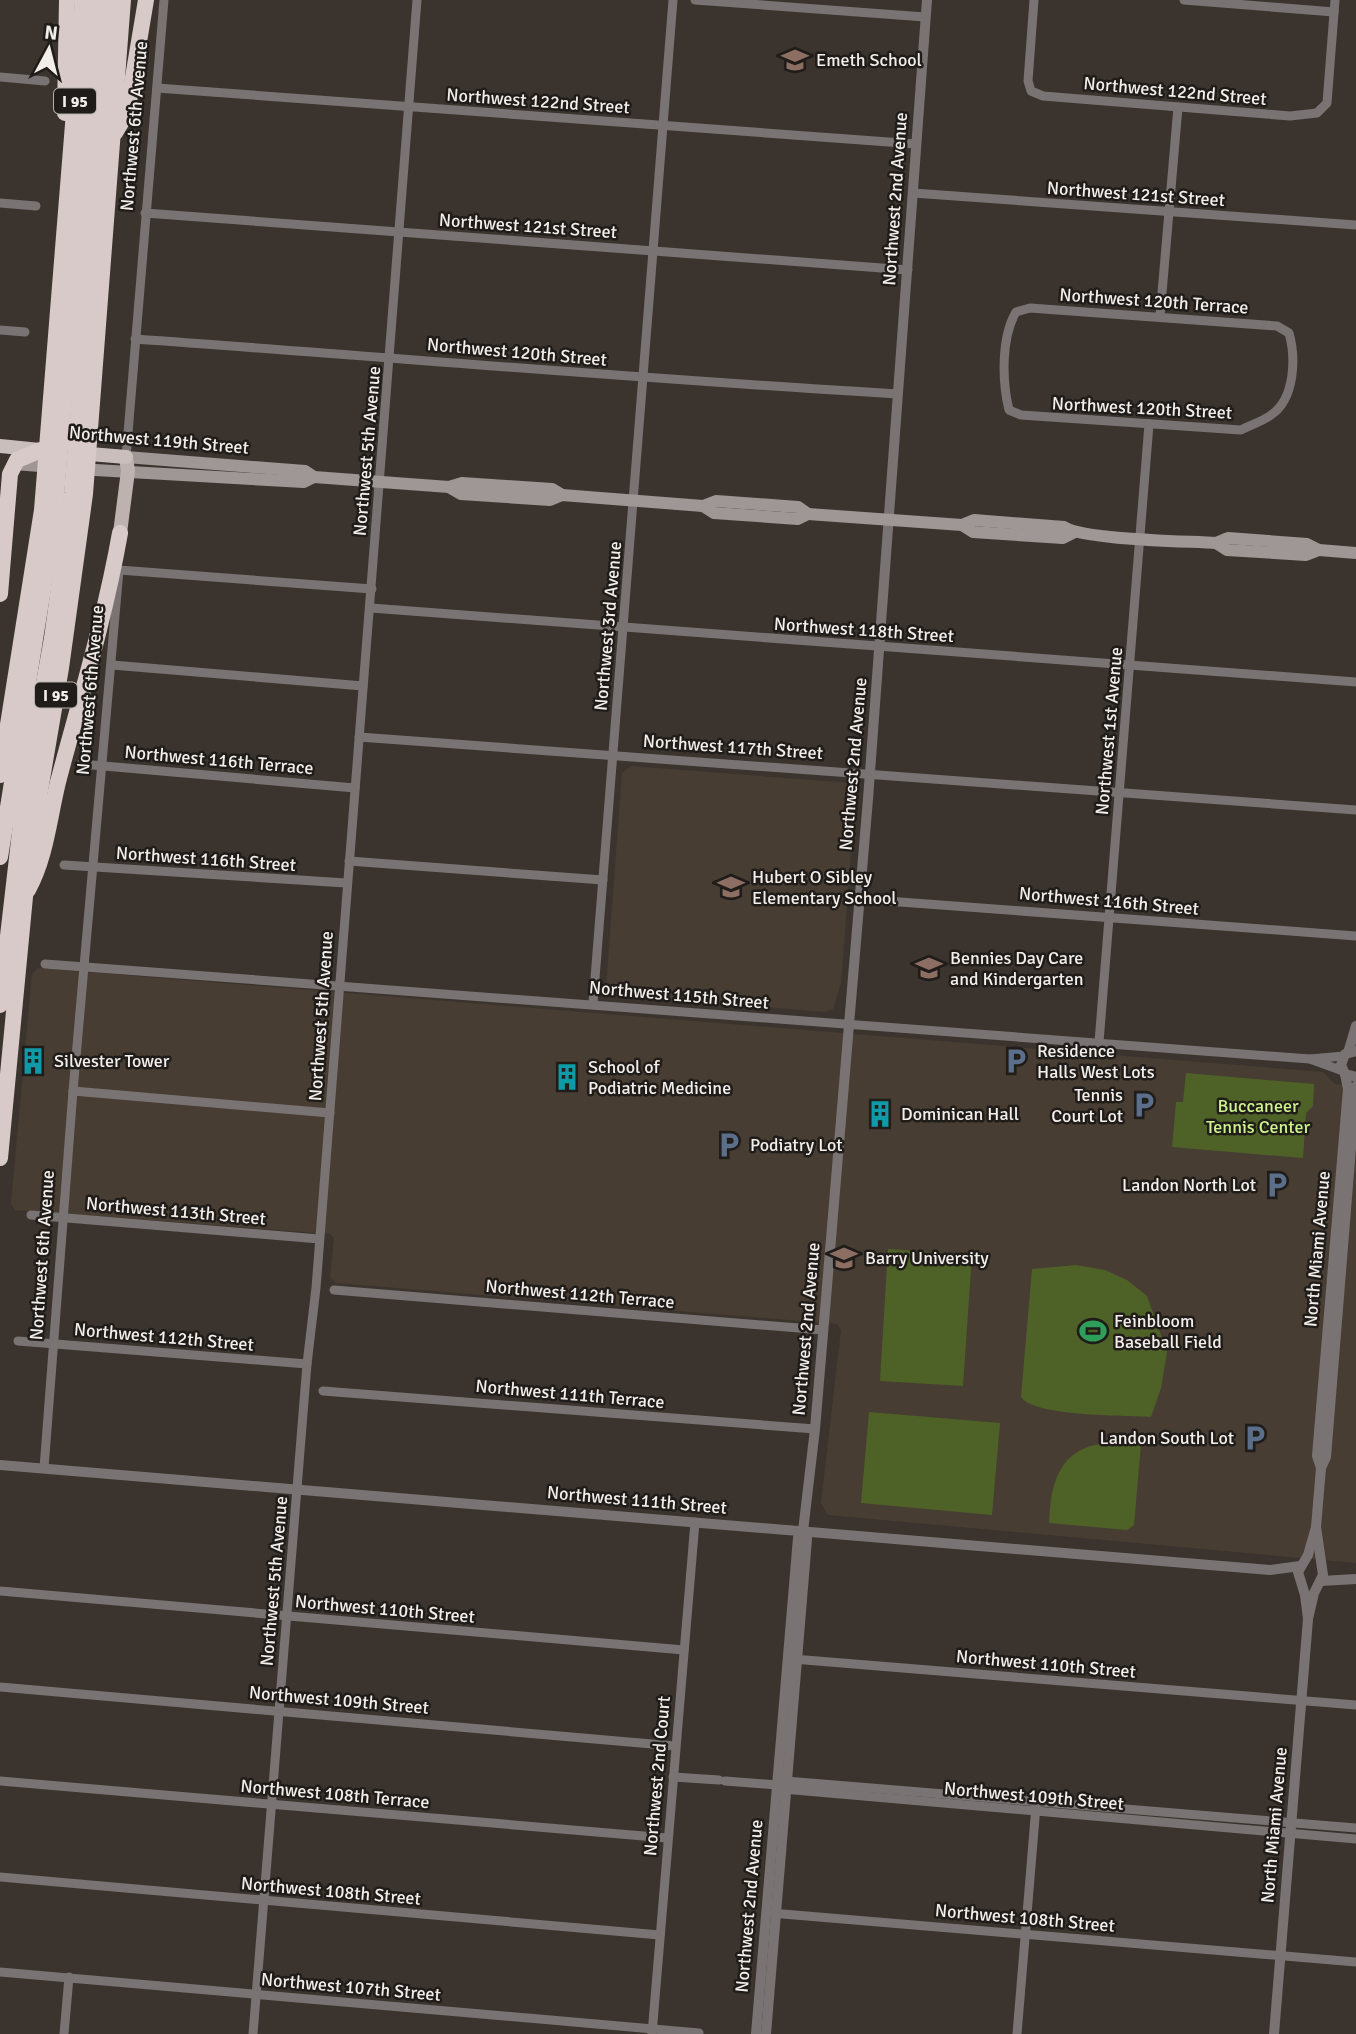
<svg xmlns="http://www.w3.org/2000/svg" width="1356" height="2034" viewBox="0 0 1356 2034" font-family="Signika,sans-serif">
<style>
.built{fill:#483d32}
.green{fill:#4e6227}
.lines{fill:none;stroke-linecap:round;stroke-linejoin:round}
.minor{stroke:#797473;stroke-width:9}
.tertiary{stroke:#797473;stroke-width:10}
.secondary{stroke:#9f9795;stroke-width:12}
.primary{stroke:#bdb2b0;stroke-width:14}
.trunk{stroke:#cabebc;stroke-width:14}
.motorway{stroke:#d7cac8;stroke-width:16}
.labels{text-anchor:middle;stroke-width:5;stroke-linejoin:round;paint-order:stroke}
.shield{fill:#1f1c19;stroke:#b3afab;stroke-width:2}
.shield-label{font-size:16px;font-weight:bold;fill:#f3eeea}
.poi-label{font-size:18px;fill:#f3eeea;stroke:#1f1c19;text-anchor:start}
.street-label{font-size:18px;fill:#f3eeea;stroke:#1f1c19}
.park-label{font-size:18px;fill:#cef28c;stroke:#1f1c19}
</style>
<rect width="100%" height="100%" fill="#3b342e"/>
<g class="built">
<polygon points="631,766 850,783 856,787 841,983 833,1009 824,1012 608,993 606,988 622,773"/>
<polygon points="38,968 1323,1072 1335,1084 1356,1086 1356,1563 828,1515 821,1503 841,1330 837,1324 336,1283 330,1278 334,1238 330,1234 15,1210 11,1204 32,974"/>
</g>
<g class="green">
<polygon points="1186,1073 1314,1084 1313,1106 1306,1113 1303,1158 1172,1147 1176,1102 1183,1102"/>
<polygon points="888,1249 972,1255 963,1386 880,1381"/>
<path d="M1076,1265L1105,1270L1127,1280L1147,1296L1167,1352L1161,1388L1151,1417C1124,1415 1035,1417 1021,1397L1032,1269Z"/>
<polygon points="869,1412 1000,1423 992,1515 861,1503"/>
<path d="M1123,1442L1141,1444L1134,1525L1127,1530L1049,1523C1051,1471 1065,1442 1123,1442Z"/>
</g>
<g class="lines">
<g class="minor">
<polyline points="695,0 925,17"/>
<polyline points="1034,0 1028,81 1031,91 1043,96 1290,116 1317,113 1327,103 1335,0"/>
<polyline points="1184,0 1334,12"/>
<polyline points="0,77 45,81"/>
<polyline points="157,88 916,144"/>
<polyline points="913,193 1356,225"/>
<polyline points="0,203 36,206"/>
<polyline points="145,213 908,270"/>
<path d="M1030,308L1277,326L1289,333C1296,358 1295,399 1271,415C1263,421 1251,425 1241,430L1021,415L1009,410C1002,382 1001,337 1016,312Z"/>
<polyline points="1160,316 1178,107"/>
<polyline points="0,330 25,332"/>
<path d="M135,339C389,357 642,379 897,394"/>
<polyline points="126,457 164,0"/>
<polyline points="119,570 372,589"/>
<polyline points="371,608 1356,682"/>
<polyline points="112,665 363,686"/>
<polyline points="359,737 1356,810"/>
<polyline points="81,764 355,788"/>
<polyline points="349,861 603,880"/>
<polyline points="64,865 346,883"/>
<polyline points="860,899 1356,936"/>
<polyline points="45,964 1310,1059 1344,1056"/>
<polyline points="593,1003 673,0"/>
<polyline points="1099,1042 1149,424"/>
<polyline points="1310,1059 1343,1071"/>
<polyline points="73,1091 330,1113"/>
<polyline points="31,1215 319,1239"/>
<polyline points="334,1290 823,1330"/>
<polyline points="18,1341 307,1364"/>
<polyline points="323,1391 815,1429"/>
<polyline points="44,1468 73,1091 119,570"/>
<polyline points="0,1591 684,1650"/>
<polyline points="793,1659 1356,1705"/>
<polyline points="0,1687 675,1746"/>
<polyline points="673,1777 719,1780"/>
<polyline points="0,1781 667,1838"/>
<polyline points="725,1781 777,1785 786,1781 1356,1828"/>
<polyline points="783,1789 1356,1839"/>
<polyline points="0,1877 660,1935"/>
<polyline points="771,1913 1356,1962"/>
<polyline points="0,1972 699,2033"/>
<polyline points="64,2034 69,1977"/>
<polyline points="253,2034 307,1364 316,1288 417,0"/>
<polyline points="652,2034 695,1522"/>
<polyline points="1017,2034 1036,1806"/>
</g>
<g class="tertiary">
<polyline points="1356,1051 1345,1054 1341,1065 1345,1074 1356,1077"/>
<polyline points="1348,1053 1356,1026"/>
<polyline points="0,1465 1270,1570 1300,1566"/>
<polyline points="1321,1468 1317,1456 1348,1089 1345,1074"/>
<polyline points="1321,1581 1356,1579"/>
<polyline points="1308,1619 1314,1593 1323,1575 1316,1527 1321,1468 1326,1457 1356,1086"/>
<polyline points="756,2034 798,1538 803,1531 815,1429 868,799 927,0"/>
<polyline points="766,2034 807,1539 803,1531"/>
<polyline points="1274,2034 1308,1619 1305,1595 1298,1572 1308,1555 1316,1527"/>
</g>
<g class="secondary">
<polyline points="126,457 305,471 314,477 449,487 462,483 552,489 562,495"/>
<polyline points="14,464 53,467"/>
<polyline points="78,469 304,482 314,477"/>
<polyline points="449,487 461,494 550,500 562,495 703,506 714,513 798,519 808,514"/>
<polyline points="703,506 716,501 798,507 808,514 962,525 973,532 1063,538 1073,533"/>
<path d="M962,525L974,520L1064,527C1085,540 1185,541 1216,543L1228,538L1307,544L1319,550L1356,553"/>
<polyline points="1216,543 1227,550 1306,555 1319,550"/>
</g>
<polyline class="primary" points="120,533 128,471 126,457"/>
<g class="trunk">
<polyline points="0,446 40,450"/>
<polyline points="78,453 126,457"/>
</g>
<g class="motorway">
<polyline points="65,113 67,0"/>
<polyline points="115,133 127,113 146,0"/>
<polyline points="0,594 10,474 17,460 41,450"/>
<polyline points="0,775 42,510 83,0"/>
<polyline points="0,857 54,521 97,0"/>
<path d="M28,890C46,857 49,819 58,782C80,699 105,618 120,533"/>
<polyline points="0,1005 25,789 52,638 72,493 111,0"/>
<polyline points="0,1158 29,855 61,668 85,494 123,0"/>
</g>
</g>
<defs>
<symbol id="school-bare" viewBox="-9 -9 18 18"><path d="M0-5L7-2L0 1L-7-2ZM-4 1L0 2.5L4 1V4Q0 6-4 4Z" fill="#8d6e63" stroke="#1f1c19" stroke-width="2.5" paint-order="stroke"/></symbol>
<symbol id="building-bare" viewBox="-9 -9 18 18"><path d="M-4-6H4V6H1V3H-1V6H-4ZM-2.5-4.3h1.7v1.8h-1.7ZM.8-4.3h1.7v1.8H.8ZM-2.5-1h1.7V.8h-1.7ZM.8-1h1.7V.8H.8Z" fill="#0f9aa8" stroke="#1f1c19" stroke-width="2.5" paint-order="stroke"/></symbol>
<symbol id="parking-bare" viewBox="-9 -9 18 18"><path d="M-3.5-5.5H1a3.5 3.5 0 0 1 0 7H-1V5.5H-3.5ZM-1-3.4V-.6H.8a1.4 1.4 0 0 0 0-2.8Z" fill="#5c6f8a" stroke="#1f1c19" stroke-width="2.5" paint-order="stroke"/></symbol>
<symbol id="university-bare" viewBox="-9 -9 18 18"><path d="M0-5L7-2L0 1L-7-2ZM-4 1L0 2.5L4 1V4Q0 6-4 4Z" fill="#8d6e63" stroke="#1f1c19" stroke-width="2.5" paint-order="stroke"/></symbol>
<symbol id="stadium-bare" viewBox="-9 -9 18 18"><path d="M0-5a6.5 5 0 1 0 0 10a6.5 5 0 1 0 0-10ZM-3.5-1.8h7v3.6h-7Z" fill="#2e9e5b" stroke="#1f1c19" stroke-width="2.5" paint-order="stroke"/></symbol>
</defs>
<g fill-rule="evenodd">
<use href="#school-bare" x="776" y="41" width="38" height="38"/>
<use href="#school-bare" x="712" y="868" width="38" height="38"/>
<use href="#school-bare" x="910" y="949" width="38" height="38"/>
<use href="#building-bare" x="14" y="1042" width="38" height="38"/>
<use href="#parking-bare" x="997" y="1042" width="38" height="38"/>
<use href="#building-bare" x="548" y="1058" width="38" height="38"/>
<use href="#parking-bare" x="1125" y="1086" width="38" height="38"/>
<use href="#building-bare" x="861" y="1095" width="38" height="38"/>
<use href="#parking-bare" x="710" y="1126" width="38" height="38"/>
<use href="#parking-bare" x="1258" y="1166" width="38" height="38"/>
<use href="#university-bare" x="825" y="1239" width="38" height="38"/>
<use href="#stadium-bare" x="1074" y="1312" width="38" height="38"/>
<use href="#parking-bare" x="1236" y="1419" width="38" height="38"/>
</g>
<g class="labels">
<g class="shield">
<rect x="54" y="88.5" width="42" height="25" rx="5"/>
<rect x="35" y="682.5" width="42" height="25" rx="5"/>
</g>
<g class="shield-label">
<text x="75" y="107">I 95</text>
<text x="56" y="701">I 95</text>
</g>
<g class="poi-label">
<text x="816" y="66">Emeth School</text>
<text x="752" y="883">Hubert O Sibley<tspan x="752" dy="21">Elementary School</tspan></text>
<text x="950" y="964">Bennies Day Care<tspan x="950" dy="21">and Kindergarten</tspan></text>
<text x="1037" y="1057">Residence<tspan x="1037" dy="21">Halls West Lots</tspan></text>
<text x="54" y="1067">Silvester Tower</text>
<text x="588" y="1073">School of<tspan x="588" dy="21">Podiatric Medicine</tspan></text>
<text x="1123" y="1101" text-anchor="end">Tennis<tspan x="1123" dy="21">Court Lot</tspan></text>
<text x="901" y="1120">Dominican Hall</text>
<text x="750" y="1151">Podiatry Lot</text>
<text x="1256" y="1191" text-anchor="end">Landon North Lot</text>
<text x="865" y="1264">Barry University</text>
<text x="1114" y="1327">Feinbloom<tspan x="1114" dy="21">Baseball Field</tspan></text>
<text x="1234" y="1444" text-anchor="end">Landon South Lot</text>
</g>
<g class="street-label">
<text transform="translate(1175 91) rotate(5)" y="6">Northwest 122nd Street</text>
<text transform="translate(538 101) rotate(4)" y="6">Northwest 122nd Street</text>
<text transform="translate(134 126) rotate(-85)" y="6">Northwest 6th Avenue</text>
<text transform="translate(1136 194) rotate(4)" y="6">Northwest 121st Street</text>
<text transform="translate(895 199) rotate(-86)" y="6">Northwest 2nd Avenue</text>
<text transform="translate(528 226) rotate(4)" y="6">Northwest 121st Street</text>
<text transform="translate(1154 301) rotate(4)" y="6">Northwest 120th Terrace</text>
<text transform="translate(517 352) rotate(5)" y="6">Northwest 120th Street</text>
<text transform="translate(1142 408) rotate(3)" y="6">Northwest 120th Street</text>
<text transform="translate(159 440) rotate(5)" y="6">Northwest 119th Street</text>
<text transform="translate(367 451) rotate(-85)" y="6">Northwest 5th Avenue</text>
<text transform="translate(608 626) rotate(-85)" y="6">Northwest 3rd Avenue</text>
<text transform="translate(864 630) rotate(4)" y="6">Northwest 118th Street</text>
<text transform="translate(90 690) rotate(-85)" y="6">Northwest 6th Avenue</text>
<text transform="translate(1109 731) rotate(-85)" y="6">Northwest 1st Avenue</text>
<text transform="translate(733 747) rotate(4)" y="6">Northwest 117th Street</text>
<text transform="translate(219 760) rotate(5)" y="6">Northwest 116th Terrace</text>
<text transform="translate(853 764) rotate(-85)" y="6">Northwest 2nd Avenue</text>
<text transform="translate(206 859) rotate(4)" y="6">Northwest 116th Street</text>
<text transform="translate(1109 901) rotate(5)" y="6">Northwest 116th Street</text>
<text transform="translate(679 995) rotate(5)" y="6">Northwest 115th Street</text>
<text transform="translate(321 1016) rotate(-86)" y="6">Northwest 5th Avenue</text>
<text transform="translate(176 1211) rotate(5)" y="6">Northwest 113th Street</text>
<text transform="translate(1317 1249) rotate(-85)" y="6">North Miami Avenue</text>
<text transform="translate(42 1255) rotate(-86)" y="6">Northwest 6th Avenue</text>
<text transform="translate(580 1294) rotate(5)" y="6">Northwest 112th Terrace</text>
<text transform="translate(806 1329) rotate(-85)" y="6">Northwest 2nd Avenue</text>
<text transform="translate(164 1337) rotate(5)" y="6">Northwest 112th Street</text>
<text transform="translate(570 1394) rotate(5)" y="6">Northwest 111th Terrace</text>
<text transform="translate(637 1500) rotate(5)" y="6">Northwest 111th Street</text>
<text transform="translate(274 1581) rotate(-85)" y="6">Northwest 5th Avenue</text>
<text transform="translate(385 1609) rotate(5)" y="6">Northwest 110th Street</text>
<text transform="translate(1046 1664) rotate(5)" y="6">Northwest 110th Street</text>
<text transform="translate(339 1700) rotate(5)" y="6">Northwest 109th Street</text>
<text transform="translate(657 1776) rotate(-85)" y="6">Northwest 2nd Court</text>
<text transform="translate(335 1794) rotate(5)" y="6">Northwest 108th Terrace</text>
<text transform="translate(1034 1796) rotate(5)" y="6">Northwest 109th Street</text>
<text transform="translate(1274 1825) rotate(-85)" y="6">North Miami Avenue</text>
<text transform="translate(331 1891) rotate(5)" y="6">Northwest 108th Street</text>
<text transform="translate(749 1906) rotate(-85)" y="6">Northwest 2nd Avenue</text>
<text transform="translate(1025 1918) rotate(5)" y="6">Northwest 108th Street</text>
<text transform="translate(351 1987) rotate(5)" y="6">Northwest 107th Street</text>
</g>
<g class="park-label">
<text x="1258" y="1112">Buccaneer<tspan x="1258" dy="21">Tennis Center</tspan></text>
</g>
</g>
<g transform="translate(49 49) rotate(7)" stroke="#1f1c19" stroke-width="5" paint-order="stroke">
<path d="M0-5L12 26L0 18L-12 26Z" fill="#f3eeea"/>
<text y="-10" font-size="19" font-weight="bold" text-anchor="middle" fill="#f3eeea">N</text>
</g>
</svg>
